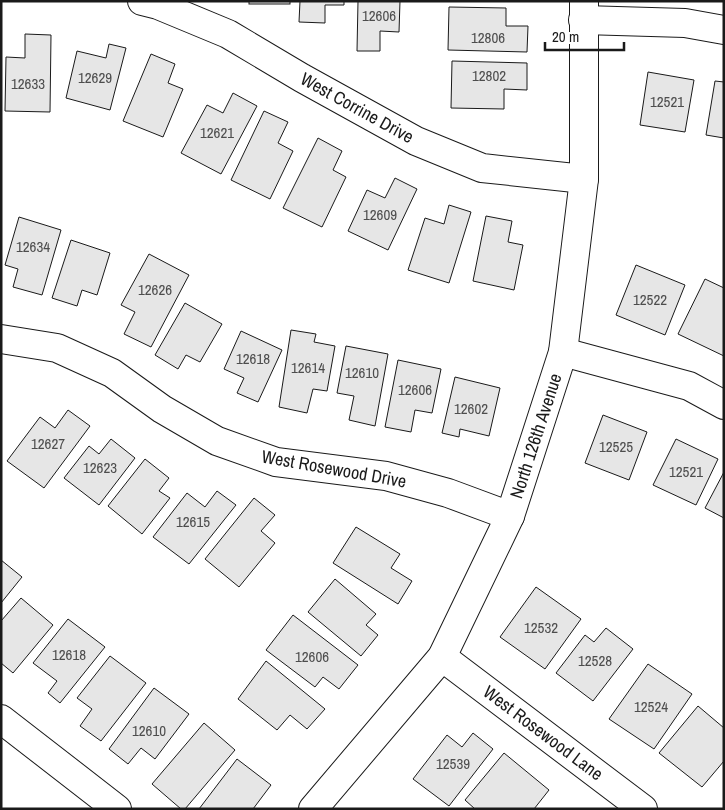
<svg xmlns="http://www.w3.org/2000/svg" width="725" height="810" viewBox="0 0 725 810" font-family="'Archivo Narrow',sans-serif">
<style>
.building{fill:#e6e6e6;stroke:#1a1a1a}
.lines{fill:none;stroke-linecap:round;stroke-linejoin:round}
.minor-casing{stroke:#1a1a1a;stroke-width:30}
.minor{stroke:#fff;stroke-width:28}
.labels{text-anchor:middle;stroke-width:4;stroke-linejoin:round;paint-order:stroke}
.number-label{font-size:15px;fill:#4d4d4d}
.street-label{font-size:18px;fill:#1a1a1a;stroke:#fff}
</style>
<rect width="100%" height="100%" fill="#fff"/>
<g class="building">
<rect x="249" y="1" width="41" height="3"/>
<polygon points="300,1 344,1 344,5 325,5 325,23 299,22"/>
<polygon points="358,1 400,1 399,32 380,31 380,51 357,51"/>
<polygon points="449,7 506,8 506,26 528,26 527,52 448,50"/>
<polygon points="25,34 51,35 50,112 5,111 6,57 25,58"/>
<polygon points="109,44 126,48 110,110 66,98 77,51 106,58"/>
<polygon points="151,54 175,64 168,83 183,89 163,137 123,121"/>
<polygon points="452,61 527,63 527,90 504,89 504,109 451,108"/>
<polygon points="648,72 694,80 685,132 640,125"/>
<polygon points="715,81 724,82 724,138 706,135"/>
<polygon points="233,93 257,106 221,174 181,153 207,105 223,113"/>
<polygon points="264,111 288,122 278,143 293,151 270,199 231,180"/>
<polygon points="318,138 342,151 333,170 346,177 322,227 283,208"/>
<polygon points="395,178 417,189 388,250 348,231 367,190 385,198"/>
<polygon points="449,205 471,212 449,283 408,270 425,218 444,224"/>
<polygon points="486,216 512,221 508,242 523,245 514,290 473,281"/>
<polygon points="19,217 61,230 42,295 13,287 18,269 5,265"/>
<polygon points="71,240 110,253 97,295 82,290 77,306 52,298"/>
<polygon points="149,254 189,275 151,347 124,334 135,312 121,305"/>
<polygon points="636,265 685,285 665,335 616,315"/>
<polygon points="705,279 724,288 724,356 678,334"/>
<polygon points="185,303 222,324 200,362 186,355 178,369 155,355"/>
<polygon points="291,330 316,334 314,342 335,346 327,391 313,389 307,413 279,407"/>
<polygon points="241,331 282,350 258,402 237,393 244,378 224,369"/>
<polygon points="346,346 388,354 375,426 349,420 354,396 337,393"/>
<polygon points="398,360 441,369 432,413 415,410 411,432 385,427"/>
<polygon points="455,377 500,388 489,436 460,429 459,437 442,433"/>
<polygon points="68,410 90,426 44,488 7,461 40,417 55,428"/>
<polygon points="603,415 647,432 629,480 585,463"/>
<polygon points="111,439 135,458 99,505 64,478 89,446 99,454"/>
<polygon points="676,439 718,459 696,505 653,485"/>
<polygon points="145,459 169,478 159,491 170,498 142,534 108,506"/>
<polygon points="724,472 724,518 705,508"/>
<polygon points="217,491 236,505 189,564 153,537 187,493 205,507"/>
<polygon points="254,498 275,515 261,531 275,543 239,587 205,559"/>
<polygon points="356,527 400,554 391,568 412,581 398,604 333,563"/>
<polygon points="1,560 22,577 1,603"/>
<polygon points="335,579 376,614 366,625 378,635 361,656 308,612"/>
<polygon points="536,587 581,619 545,669 500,637"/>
<polygon points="21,598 53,625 13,673 1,663 1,621"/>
<polygon points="293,615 358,665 339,689 323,677 315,687 266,650"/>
<polygon points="68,619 105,647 60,703 48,693 57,681 33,663"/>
<polygon points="606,628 633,649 593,701 556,673 585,635 594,642"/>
<polygon points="110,656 146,683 101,741 80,726 92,709 77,698"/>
<polygon points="266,661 325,709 307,729 290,715 277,730 238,699"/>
<polygon points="648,664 692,694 654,749 609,719"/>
<polygon points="154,688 189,714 155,759 141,748 128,764 109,749"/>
<polygon points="698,706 724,728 724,761 702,787 659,753"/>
<polygon points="204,723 235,750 185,809 181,809 152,784"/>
<polygon points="473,733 493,749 449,806 413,779 447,735 462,747"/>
<polygon points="504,753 549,790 534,809 475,809 465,800"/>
<polygon points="237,759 271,785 253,809 199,809"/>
</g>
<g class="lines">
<defs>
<g id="minor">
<polyline points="142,1 158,5 228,34 302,78 416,141 482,168 584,179"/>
<polyline points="583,20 685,23 724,30"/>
<polyline points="1,339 57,348 112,373 162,409 217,441 276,462 386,476 448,493 510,516"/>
<polyline points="563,352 689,386 724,405"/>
<polyline points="442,657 643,809"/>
<polyline points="1,719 117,809"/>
<polyline points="313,809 442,657 510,516 563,352 584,179 584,1"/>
</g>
</defs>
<use href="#minor" class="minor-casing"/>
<use href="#minor" class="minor"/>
</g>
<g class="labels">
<g class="number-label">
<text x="379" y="21">12606</text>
<text x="488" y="43">12806</text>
<text x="489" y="81">12802</text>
<text x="95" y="83">12629</text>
<text x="28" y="89">12633</text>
<text x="667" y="107">12521</text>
<text x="217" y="138">12621</text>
<text x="380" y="220">12609</text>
<text x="33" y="252">12634</text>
<text x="155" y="295">12626</text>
<text x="650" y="305">12522</text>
<text x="253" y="364">12618</text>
<text x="308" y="373">12614</text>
<text x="362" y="378">12610</text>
<text x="415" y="395">12606</text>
<text x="471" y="414">12602</text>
<text x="48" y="449">12627</text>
<text x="616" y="452">12525</text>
<text x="100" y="473">12623</text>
<text x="686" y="477">12521</text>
<text x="193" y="527">12615</text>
<text x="541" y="633">12532</text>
<text x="69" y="660">12618</text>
<text x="312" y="662">12606</text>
<text x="595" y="666">12528</text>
<text x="651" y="712">12524</text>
<text x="149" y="736">12610</text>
<text x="453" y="769">12539</text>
</g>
<g class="street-label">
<text transform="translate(357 108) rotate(29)" y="6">West Corrine Drive</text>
<text transform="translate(536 436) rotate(-72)" y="6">North 126th Avenue</text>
<text transform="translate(334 469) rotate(10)" y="6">West Rosewood Drive</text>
<text transform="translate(543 733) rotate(37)" y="6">West Rosewood Lane</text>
</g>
</g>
<rect width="725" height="810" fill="none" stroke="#1a1a1a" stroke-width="5"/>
<path d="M545 42v8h79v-8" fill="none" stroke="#1a1a1a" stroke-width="2.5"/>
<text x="552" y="42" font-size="15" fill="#1a1a1a" stroke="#ffffff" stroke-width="4" paint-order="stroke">20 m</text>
</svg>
